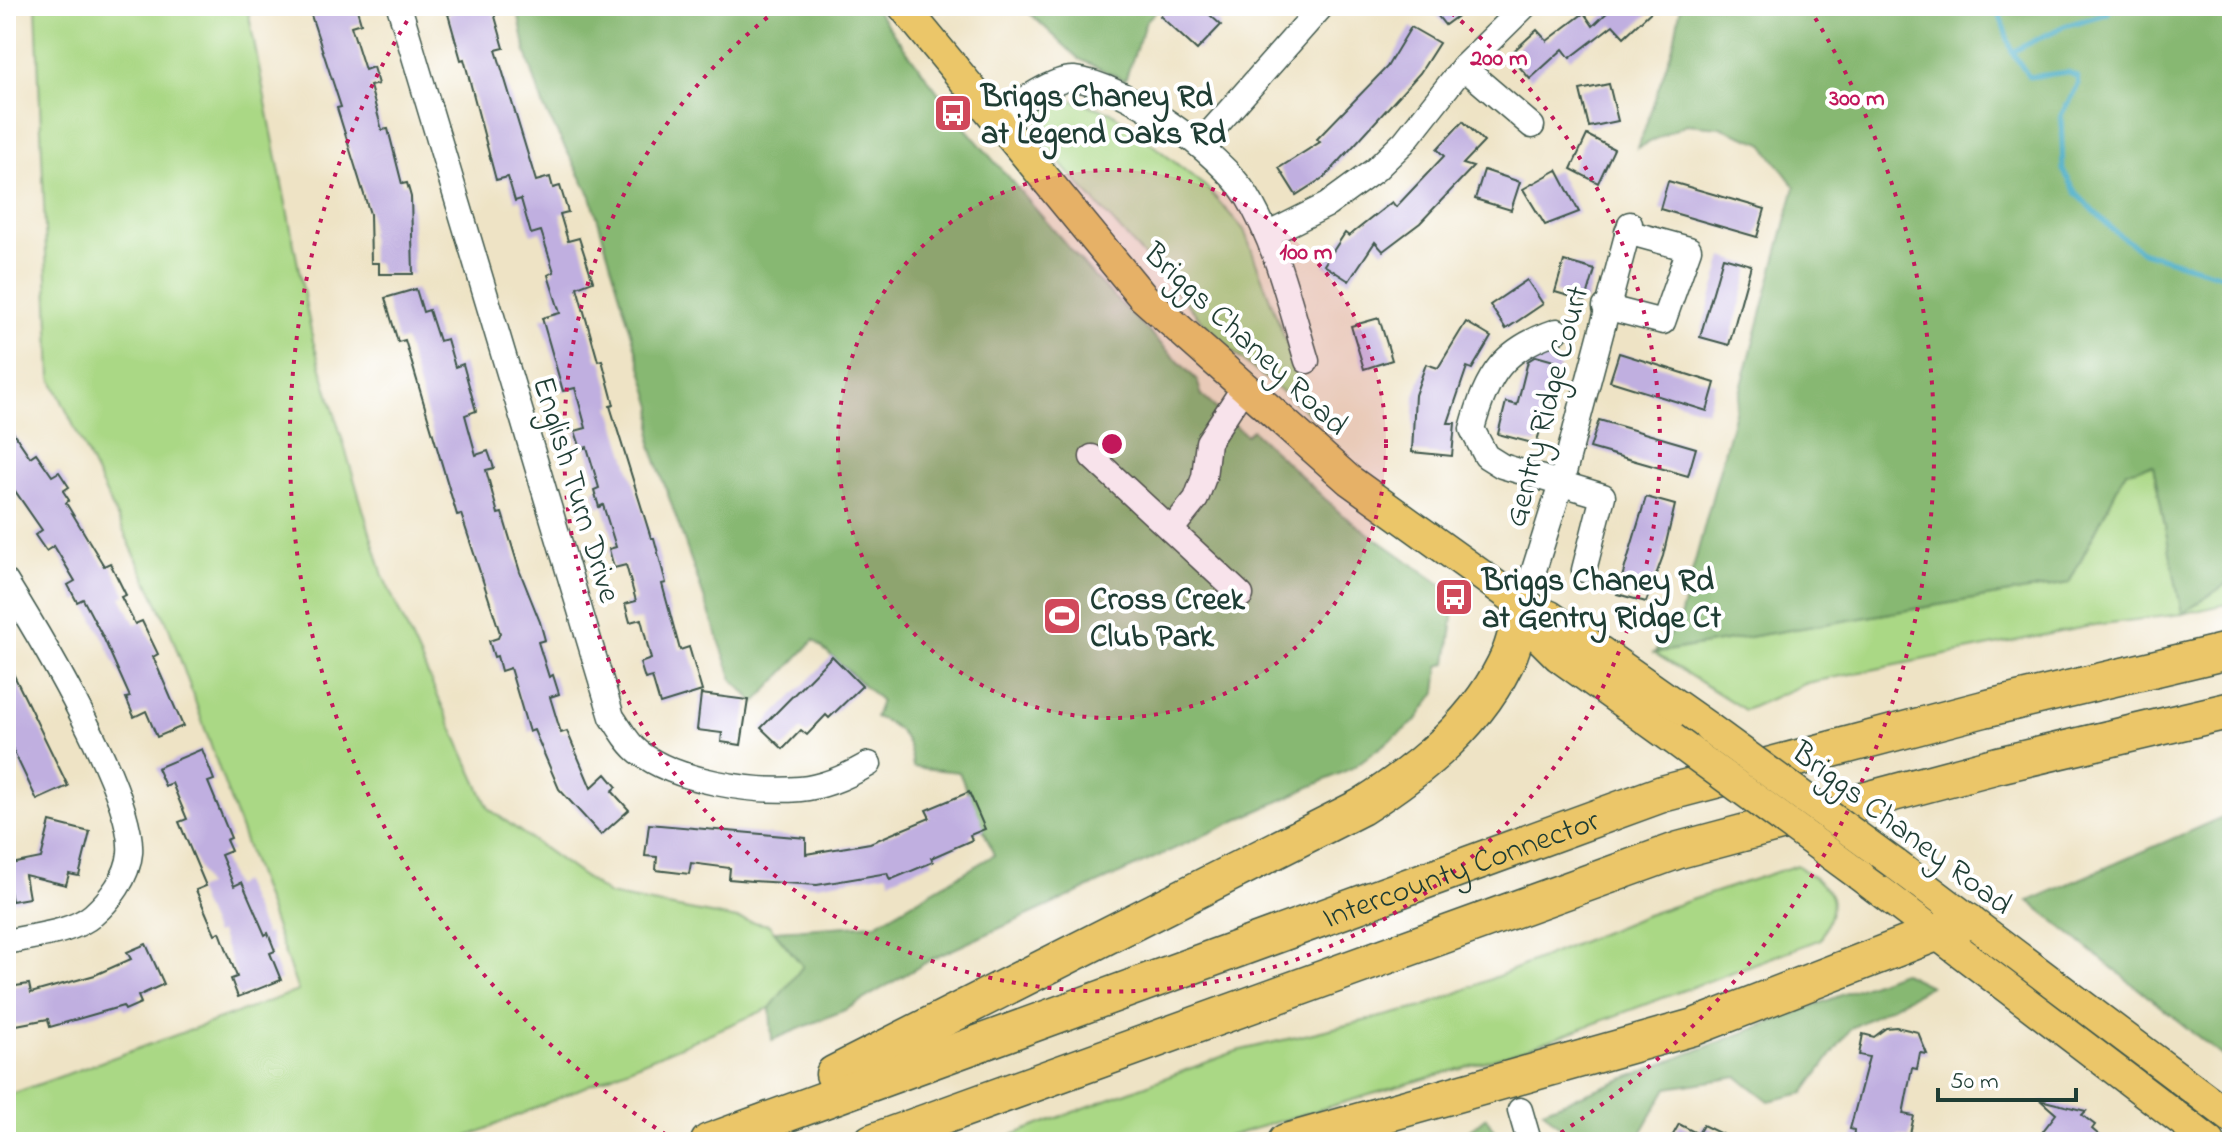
<svg xmlns="http://www.w3.org/2000/svg" width="2238" height="1148" viewBox="0 0 2238 1148" font-family="'Indie Flower',sans-serif">
<style>
.green{fill:#aad885;stroke:#648a5c;stroke-width:2}
.forest{fill:#87b872;stroke:#537a53;stroke-width:2}
.lines{fill:none;stroke-linecap:round;stroke-linejoin:round}
.stream{stroke:#46acc6;stroke-width:5}
.building{fill:#c0afe0}
.minor-casing{stroke:#3e564a;stroke-width:27}
.major-casing{stroke:#3e564a;stroke-width:33}
.highway-casing{stroke:#3e564a;stroke-width:39}
.minor{stroke:#fff;stroke-width:24}
.major{stroke:#ebc669;stroke-width:30}
.highway{stroke:#ebc669;stroke-width:36}
.major-bridge-casing{stroke:#3e564a;stroke-width:33;stroke-linecap:butt}
.major-bridge{stroke:#ebc669;stroke-width:30}
.ring{fill:none;stroke:#c2185b;stroke-width:4;stroke-dasharray:4 8}
.labels{text-anchor:middle;stroke-width:8;stroke-linejoin:round;paint-order:stroke}
.poi-label{font-size:32px;font-weight:bold;fill:#1f3d34;stroke:#fff;text-anchor:start}
.street-label{font-size:32px;fill:#1f3d34;stroke:#fff}
.centre{fill:#c2185b;stroke:#fff;stroke-width:4}
.ring-label{font-size:24px;text-anchor:middle;font-weight:bold;fill:#c2185b;stroke:#fff;stroke-width:8;stroke-linejoin:round;paint-order:stroke}
</style>
<rect width="100%" height="100%" fill="#fff"/>
<filter id="ink" filterUnits="userSpaceOnUse"><feTurbulence type="fractalNoise" baseFrequency=".0125" numOctaves="2"/><feDisplacementMap in="SourceGraphic" scale="16" xChannelSelector="R" yChannelSelector="G"/><feConvolveMatrix kernelMatrix="1 2 1 2 8 2 1 2 1" color-interpolation-filters="sRGB"/></filter>
<filter id="wash" filterUnits="userSpaceOnUse"><feTurbulence type="fractalNoise" baseFrequency=".006" numOctaves="4" result="noise"/><feDisplacementMap in="SourceGraphic" scale="32" xChannelSelector="R" yChannelSelector="G"/><feGaussianBlur stdDeviation="1.8" result="paint"/><feColorMatrix in="noise" values="0 0 0 0 0 0 0 0 0 0 0 0 0 0 0 0 0 1.4 0 .05"/><feComposite in="paint" operator="in"/></filter>
<g filter="url(#wash)">
<rect width="100%" height="100%" fill="#eee3c5"/>
<g class="green">
<polygon points="36,6 247,6 313,341 383,576 489,809 609,895 769,925 803,966 770,1008 455,1142 6,1142 6,1096 298,991 168,625 51,378"/>
<polygon points="1064,98 1111,112 1206,187 1244,230 1315,419 1223,344 1034,134 1041,111"/>
<polygon points="2153,465 2182,613 2232,580 2232,603 2182,614 2095,625 1807,683 1745,710 1654,653 2069,583 2126,471"/>
<path d="M1797,865C1835,894 1840,894 1821,939L1523,1050L1222,1138L1204,1142H993L1237,1051L1423,1007L1646,915Z"/>
</g>
<g class="forest">
<path d="M517,6H873L962,124L1095,278L1197,380L1202,396L1246,435L1252,430L1341,514L1456,595L1447,663L1439,666L1436,692L1416,721L1352,768L932,959L847,1009L772,1040L770,1008L803,966L774,931L876,924L994,855L959,772L913,767C911,742 901,725 875,717L881,701L814,640L755,703L733,680L651,446L653,407L591,196L544,108L526,52Z"/>
<polygon points="1022,6 1161,6 1146,21 1125,80 1079,59"/>
<polygon points="1681,6 2232,6 2232,580 2182,614 2153,465 2126,471 2069,583 1654,653 1678,625 1795,187 1762,143 1720,127 1686,124 1638,148 1674,43"/>
<polygon points="2232,807 2232,1064 2029,901 2225,816"/>
<polygon points="1901,972 1930,986 1851,1028 1804,1093 1769,1101 1738,1077 1667,1088 1636,1142 1575,1142 1543,1110"/>
<polygon points="1486,1117 1496,1134 1489,1142 1455,1142"/>
</g>
<g class="lines">
<g class="stream">
<polyline points="1952,6 1960,12 1972,11 1972,6"/>
<polyline points="1997,6 2012,52 2029,77 2068,72 2077,77 2078,85 2061,115 2063,170 2077,194 2115,232 2143,252 2232,278"/>
<polyline points="2012,52 2064,26 2108,13 2103,6"/>
</g>
</g>
<g id="blocks">
<g class="building">
<polygon points="308,6 356,6 361,23 351,26 365,70 373,67 378,84 370,86 382,130 388,129 402,184 407,183 411,197 413,274 379,274 379,263 371,263 370,214 337,108 341,107"/>
<polygon points="479,6 492,6 504,48 496,50 536,181 550,177 553,188 560,186 568,212 560,214 568,241 579,238 593,281 577,287 598,361 602,360 614,405 610,406 651,538 654,538 666,583 662,584 680,650 689,647 702,691 660,704 652,677 645,679 640,663 651,659 641,619 630,622 625,604 636,601 626,565 614,568 609,549 616,547 603,505 599,507 594,490 599,488 587,447 581,449 575,431 586,428 575,388 563,391 542,318 560,313 548,275 554,272 541,231 531,234 521,199 515,201 508,177 496,180 464,59 461,60 448,14"/>
<polygon points="1169,6 1200,6 1221,25 1197,50 1160,16"/>
<polygon points="1430,6 1471,6 1445,25"/>
<polygon points="1614,6 1657,6 1624,37 1613,25 1570,58 1563,49 1530,79 1509,55 1537,30 1547,41 1584,13 1593,26"/>
<polygon points="1411,27 1439,43 1420,73 1326,176 1296,195 1279,168 1320,142 1317,139 1387,67"/>
<polygon points="1609,84 1618,121 1589,127 1580,90"/>
<polygon points="1463,121 1484,142 1463,164 1473,167 1420,223 1383,251 1375,242 1349,281 1324,265 1345,233 1349,236 1392,202 1396,207 1444,156 1437,149"/>
<polygon points="1587,135 1614,149 1598,183 1571,169"/>
<polygon points="1484,170 1520,182 1511,210 1475,199"/>
<polygon points="1557,170 1579,212 1545,225 1523,189"/>
<polygon points="1668,181 1765,209 1757,237 1660,209"/>
<polygon points="1723,257 1751,265 1729,345 1700,337"/>
<polygon points="1564,261 1595,270 1586,301 1555,292"/>
<polygon points="1527,280 1543,304 1506,329 1490,305"/>
<polygon points="416,289 423,312 429,310 439,341 447,339 455,367 463,364 476,411 465,415 476,455 488,451 494,468 486,470 498,514 502,513 520,572 540,622 545,640 538,642 549,677 553,675 559,694 550,697 561,733 567,731 591,788 606,774 617,787 612,791 629,810 601,835 559,789 534,730 529,732 510,668 501,671 497,656 494,657 489,641 498,638 500,633 461,514 457,515 405,340 398,342 385,298"/>
<polygon points="1379,318 1392,360 1364,369 1351,326"/>
<polygon points="1466,322 1491,337 1472,369 1467,367 1448,423 1455,423 1452,456 1412,452 1415,395 1426,364 1438,368"/>
<polygon points="1619,353 1715,383 1707,411 1610,381"/>
<polygon points="1536,356 1561,363 1536,444 1498,434 1506,402 1517,405 1528,361"/>
<polygon points="1599,420 1696,448 1688,476 1590,448"/>
<polygon points="6,422 30,457 36,453 52,476 59,472 69,487 63,491 69,500 66,503 104,566 110,563 126,595 121,597 135,624 142,621 158,654 153,657 183,726 157,737 146,711 134,717 126,698 130,697 104,639 83,599 77,602 68,585 75,581 54,546 46,551 35,535 42,530 15,491 6,497"/>
<polygon points="1646,497 1675,505 1663,556 1646,602 1617,594"/>
<polygon points="832,656 862,686 829,718 826,715 807,735 801,730 783,749 761,728"/>
<polygon points="6,659 68,786 37,800 6,735"/>
<polygon points="701,694 748,700 741,745 721,742 722,733 697,730"/>
<polygon points="202,749 214,780 208,782 231,838 226,840 231,851 221,855 234,886 242,882 265,935 268,933 275,951 270,953 281,980 238,997 231,979 237,977 220,932 215,934 196,890 206,886 179,822 187,819 172,783 165,786 157,768"/>
<polygon points="969,792 985,829 970,835 972,840 931,858 933,862 890,880 887,873 817,885 752,881 729,879 730,868 691,863 689,874 656,870 657,857 645,856 649,824 806,838 806,854 870,843 930,818 926,810"/>
<polygon points="50,822 90,832 79,876 69,874 66,885 25,875 29,898 12,901 10,891 6,892 6,865 41,858"/>
<polygon points="146,944 164,984 138,996 141,1003 125,1010 123,1006 50,1027 48,1019 6,1027 9,987 29,984 31,993 95,975 131,959 127,952"/>
<polygon points="1896,1027 1918,1032 1927,1054 1920,1053 1917,1069 1912,1068 1903,1114 1914,1116 1909,1138 1898,1136 1887,1142 1853,1142 1854,1130 1850,1129 1869,1057 1859,1055 1863,1034 1874,1037 1886,1028"/>
<polygon points="2040,1100 2086,1111 2082,1115 2095,1125 2092,1129 2107,1142 2055,1142 2043,1131 2056,1114"/>
<polygon points="1679,1124 1698,1134 1703,1125 1738,1142 1669,1142"/>
</g>
</g>
</g>
<g filter="url(#ink)">
<use href="#blocks" fill-opacity="0" stroke="#3e564a" stroke-width="2"/>
<g class="lines">
<defs>
<g id="minor">
<path d="M399,6L612,717C620,728 628,744 639,752C675,781 754,793 800,789C825,787 848,776 869,764"/>
<polyline points="1463,67 1532,126"/>
<path d="M994,121C1011,109 1052,77 1074,79C1125,84 1220,153 1247,196C1277,245 1290,306 1307,361"/>
<polyline points="1199,145 1322,6"/>
<polyline points="1267,235 1327,205 1375,170 1404,142 1463,67 1525,6"/>
<polyline points="1605,307 1663,322 1689,249 1627,232"/>
<path d="M1557,331C1503,349 1487,374 1472,429L1486,456L1502,466L1603,496L1584,570"/>
<polyline points="1092,457 1241,595"/>
<polyline points="1171,530 1196,499 1204,477 1208,442 1244,387"/>
<path d="M6,582C39,635 135,795 130,853C128,877 110,900 93,915C72,933 32,936 6,942"/>
<polyline points="1523,605 1561,484 1630,224"/>
<polyline points="1520,1110 1529,1141"/>
</g>
<g id="major">
<polyline points="903,6 1142,296 1349,480 1523,605 1550,616 1709,728"/>
<polyline points="1523,605 1534,632 1558,656 1672,738"/>
<polyline points="1895,864 2232,1118"/>
<polyline points="1859,875 2210,1142"/>
</g>
<g id="highway">
<path d="M834,1074L1361,807C1421,769 1481,721 1510,653C1516,638 1519,621 1523,605"/>
<path id="s1" d="M709,1142L1662,794L1984,709L2232,650"/>
<polyline points="872,1142 1679,850 1998,765 2232,710"/>
<polyline points="1286,1142 1694,1027 1967,921"/>
</g>
</defs>
<use href="#minor" class="minor-casing"/>
<use href="#major" class="major-casing"/>
<use href="#highway" class="highway-casing"/>
<use href="#minor" class="minor"/>
<use href="#major" class="major"/>
<use href="#highway" class="highway"/>
<defs>
<g id="major-bridge">
<polyline points="1709,728 1895,864"/>
<polyline points="1672,738 1859,875"/>
</g>
</defs>
<use href="#major-bridge" class="major-bridge-casing"/>
<use href="#major-bridge" class="major-bridge"/>
</g>
</g>
<circle cx="1112" cy="444" r="274" fill="#c2185b" fill-opacity=".12"/>
<g class="ring">
<circle cx="1112" cy="444" r="274"/>
<path d="M1442 6A548 548 0 1 1 782 6"/>
<path d="M676 1141A822 822 0 0 1 415 8M1809 8A822 822 0 0 1 1548 1141"/>
</g>
<defs>
<symbol id="bus-square" viewBox="-11 -11 22 22"><rect x="-9" y="-9" width="18" height="18" rx="4" fill="#d1495b" stroke="#fff"/><path d="M-5-6H5V4H4V6H2V4H-2V6H-4V4H-5ZM-3.5-4V0h7V-4ZM-3.5 1.2v1.5H-2V1.2ZM2 1.2v1.5H3.5V1.2Z" fill="#fff"/></symbol>
<symbol id="stadium-square" viewBox="-11 -11 22 22"><rect x="-9" y="-9" width="18" height="18" rx="4" fill="#d1495b" stroke="#fff"/><path d="M0-5a6.5 5 0 1 0 0 10a6.5 5 0 1 0 0-10ZM-3.5-1.8h7v3.6h-7Z" fill="#fff"/></symbol>
</defs>
<g fill-rule="evenodd">
<use href="#bus-square" x="931" y="91" width="44" height="44"/>
<use href="#bus-square" x="1432" y="575" width="44" height="44"/>
<use href="#stadium-square" x="1040" y="594" width="44" height="44"/>
</g>
<g class="labels">
<g class="poi-label">
<text x="981" y="106">Briggs Chaney Rd<tspan x="981" dy="37">at Legend Oaks Rd</tspan></text>
<text x="1482" y="590">Briggs Chaney Rd<tspan x="1482" dy="37">at Gentry Ridge Ct</tspan></text>
<text x="1090" y="609">Cross Creek<tspan x="1090" dy="37">Club Park</tspan></text>
</g>
<g class="street-label">
<text transform="translate(1247 338) rotate(43)" y="11">Briggs Chaney Road</text>
<text transform="translate(1545 406) rotate(-75)" y="11">Gentry Ridge Court</text>
<text transform="translate(578 489) rotate(73)" y="11">English Turn Drive</text>
<text transform="translate(1903 827) rotate(37)" y="11">Briggs Chaney Road</text>
<text dy="11" stroke="none"><textPath href="#s1" startOffset="800">Intercounty Connector</textPath></text>
</g>
</g>
<circle cx="1112" cy="444" r="12" class="centre"/>
<g class="ring-label">
<text x="1499" y="65">200 m</text>
<text x="1857" y="105">300 m</text>
<text x="1306" y="259">100 m</text>
</g>
<rect width="2238" height="1148" fill="none" stroke="#fff" stroke-width="32"/>
<path d="M1938 1088v12h138v-12" fill="none" stroke="#1f3d34" stroke-width="4"/>
<text x="1950" y="1088" font-size="24" fill="#1f3d34" stroke="#ffffff" stroke-width="6" paint-order="stroke">50 m</text>
</svg>
